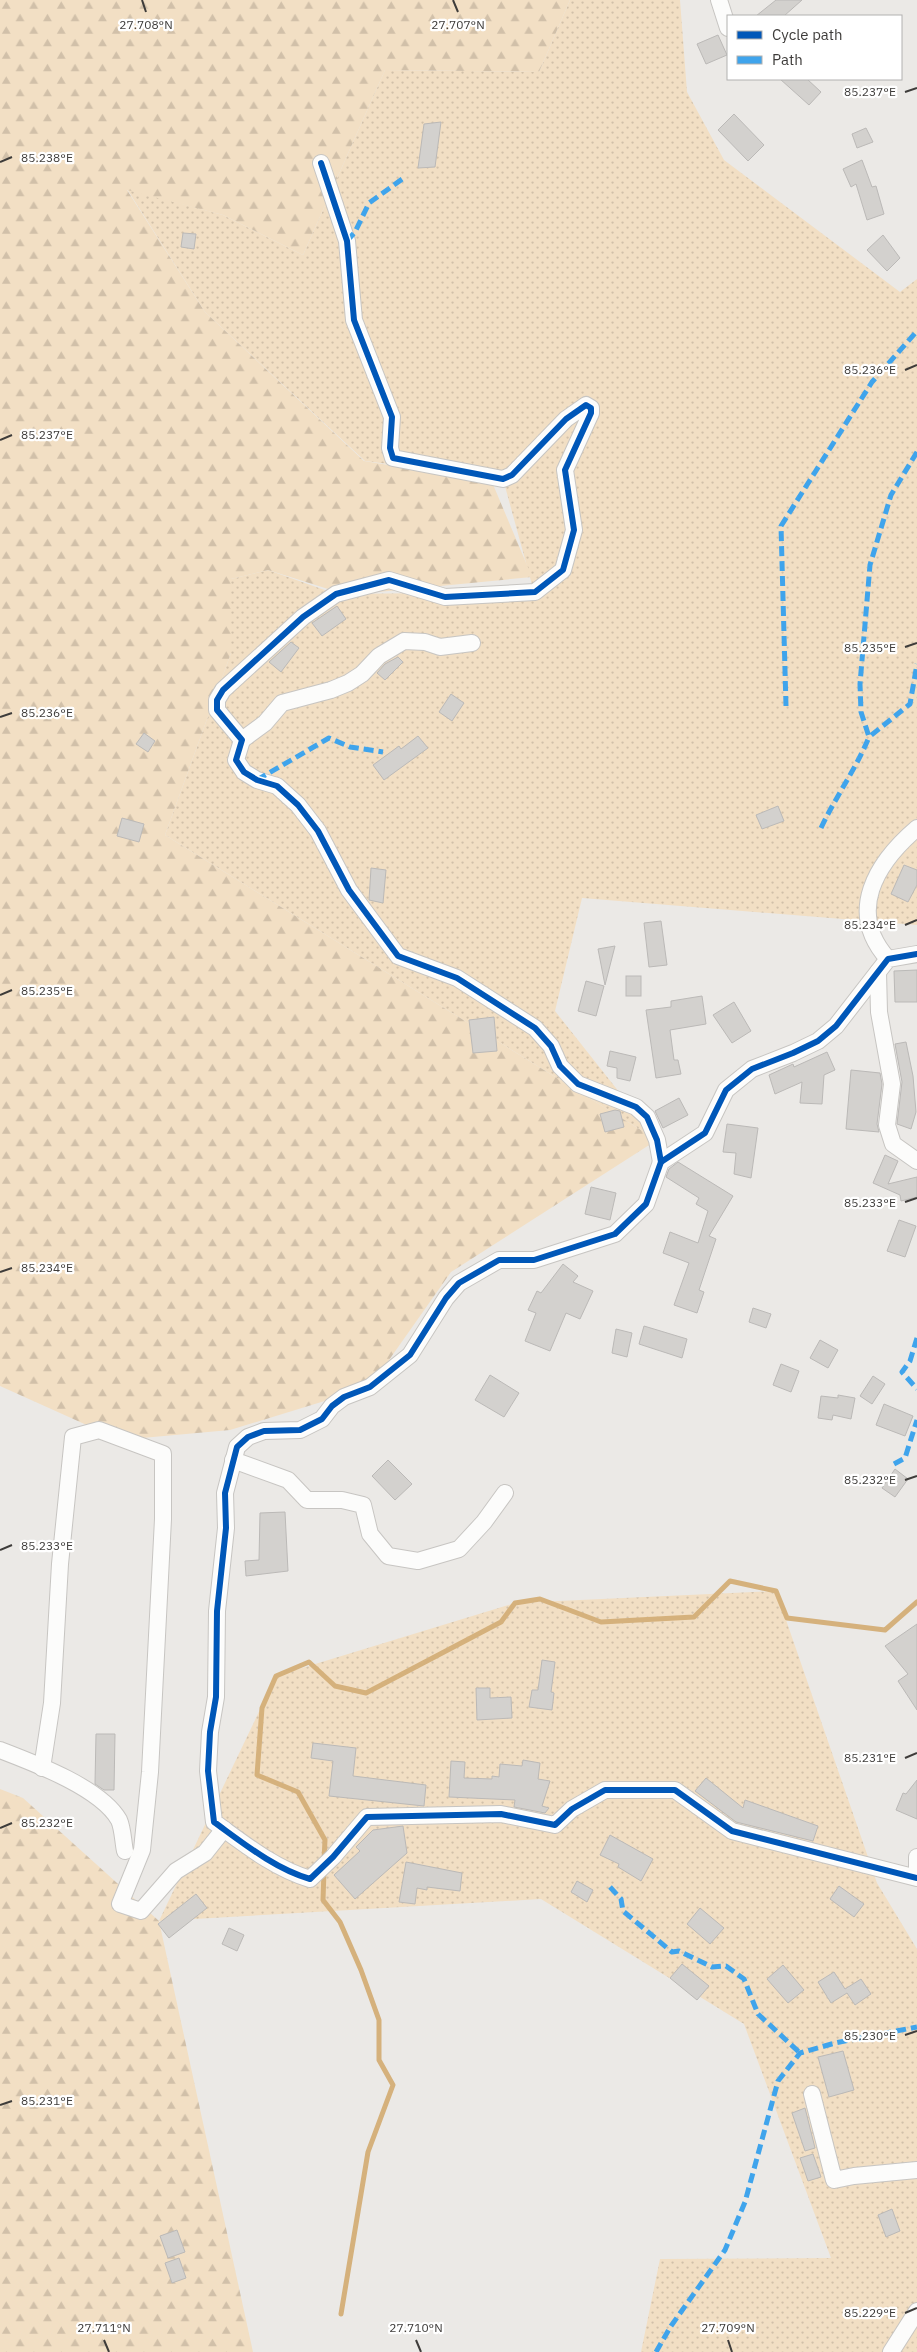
<svg xmlns="http://www.w3.org/2000/svg" width="917" height="2352" viewBox="0 0 917 2352" font-family="'IBM Plex Sans',sans-serif">
<style>
.grass{fill:url(#grass-dots)}
.forest{fill:url(#forest-firs)}
.lines{fill:none;stroke-linecap:round;stroke-linejoin:round}
.stream{stroke:#d5b17c;stroke-width:5}
.building{fill:#d3d1ce;stroke:#bbb9b7}
.minor-casing{stroke:#c7c5c2;stroke-width:18}
.minor{stroke:#fcfcfb;stroke-width:16}
.quiet{stroke:#3fa4ec;stroke-width:5;stroke-dasharray:10 5;stroke-linecap:butt}
.cycleway-casing{stroke:#fff;stroke-width:9}
.cycleway{stroke:#0057b8;stroke-width:6}
.ticks{fill:none;stroke:#3e3c3a;stroke-width:2}
.ticks-label{font-size:12px;text-anchor:middle;fill:#3e3c3a;stroke:#fff;stroke-width:4.5;stroke-linejoin:round;paint-order:stroke}
</style>
<defs>
<pattern id="grass-dots" width="8" height="8" patternUnits="userSpaceOnUse" patternTransform="scale(1.25)"><rect width="8" height="8" fill="#f2dfc4"/><path d="M2 2h.1M6 6h.1" fill="none" stroke="#d1c0a9" stroke-width="1.8" stroke-linecap="round"/></pattern>
<pattern id="forest-firs" width="22" height="20" patternUnits="userSpaceOnUse" patternTransform="scale(1.25)"><rect width="22" height="20" fill="#f2dfc4"/><path d="M5 1l3.5 6h-7zM16 11l3.5 6h-7z" fill="#d1c0a9"/></pattern>
</defs>
<rect width="100%" height="100%" fill="#ebe9e6"/>
<g class="grass">
<polygon points="570,0 680,0 687,92 724,160 900,292 917,279 917,925 582,898 555,1011 657,1140 165,835 231,653 231,579 268,570 336,594 534,592 503,479 365,461 205,312 127,189 223,215 303,255 385,70 539,72"/>
<polygon points="776,1591 877,1883 917,1949 917,2352 641,2352 660,2259 831,2258 744,2024 541,1899 159,1921 276,1676 515,1603"/>
</g>
<g class="forest">
<polygon points="0,0 570,0 539,72 385,70 303,255 223,215 127,190 205,312 364,461 492,482 532,577 347,595 268,570 231,579 231,653 165,835 657,1140 451,1272 370,1387 230,1430 120,1440 0,1386"/>
<polygon points="0,1789 23,1798 159,1921 253,2352 0,2352"/>
</g>
<g class="lines">
<g class="stream">
<polyline points="324,1860 325,1840 298,1792 257,1775 262,1708 276,1676 309,1662 335,1686 366,1693 501,1622 515,1603 540,1599 601,1622 694,1617 730,1581 776,1591 787,1618 885,1630 917,1602"/>
<polyline points="324,1871 323,1900 340,1922 361,1970 379,2020 379,2060 393,2085 368,2152 341,2314"/>
</g>
</g>
<g class="building">
<polygon points="776,0 802,0 784,16 756,16"/>
<polygon points="718,35 727,55 706,64 697,44"/>
<polygon points="780,79 807,79 821,92 809,105"/>
<polygon points="734,114 764,145 748,161 718,130"/>
<polygon points="441,122 435,167 418,168 424,124"/>
<polygon points="866,128 873,142 857,148 852,134"/>
<polygon points="862,160 872,187 876,186 884,214 867,220 856,184 851,187 843,169"/>
<polygon points="183,233 196,234 194,249 181,247"/>
<polygon points="883,235 900,258 887,271 867,250"/>
<polygon points="337,606 346,619 322,636 312,623"/>
<polygon points="291,642 299,648 281,672 269,662"/>
<polygon points="398,657 403,662 385,680 377,673 385,664"/>
<polygon points="451,694 464,703 452,721 439,712"/>
<polygon points="144,733 155,741 148,752 136,744"/>
<polygon points="418,736 428,748 384,780 373,765 399,746 401,749"/>
<polygon points="778,806 784,821 762,829 756,815"/>
<polygon points="122,818 144,824 139,842 117,836"/>
<polygon points="904,865 917,870 917,885 908,902 891,894"/>
<polygon points="371,868 386,870 383,903 369,900"/>
<polygon points="661,921 667,965 649,967 644,923"/>
<polygon points="615,946 605,985 598,949"/>
<polygon points="917,970 917,1002 895,1002 894,971"/>
<rect x="626" y="976" width="15" height="20"/>
<polygon points="586,981 604,986 596,1016 578,1011"/>
<polygon points="702,996 706,1024 670,1030 674,1060 678,1060 681,1074 656,1078 646,1010 671,1007 671,1001"/>
<polygon points="734,1002 751,1031 732,1043 713,1015"/>
<polygon points="494,1017 497,1051 473,1053 469,1020"/>
<polygon points="906,1042 913,1076 916,1112 911,1129 897,1124 902,1082 895,1044"/>
<polygon points="610,1051 636,1057 630,1081 617,1078 617,1068 607,1066"/>
<polygon points="827,1052 835,1070 824,1075 822,1104 800,1103 802,1082 775,1094 769,1075 793,1064 794,1067"/>
<polygon points="851,1070 880,1073 882,1084 877,1124 879,1132 846,1129"/>
<polygon points="679,1098 688,1115 663,1128 655,1111"/>
<polygon points="615,1110 620,1111 624,1127 605,1132 600,1114"/>
<polygon points="727,1124 758,1128 751,1178 734,1174 736,1153 723,1152"/>
<polygon points="885,1155 898,1161 888,1184 917,1177 917,1197 901,1201 900,1195 873,1183"/>
<polygon points="678,1162 733,1196 709,1236 716,1239 699,1290 704,1292 697,1313 674,1305 689,1263 663,1253 670,1232 698,1243 708,1211 696,1204 699,1198 666,1177 669,1169"/>
<polygon points="591,1187 616,1193 610,1220 585,1214"/>
<polygon points="899,1220 916,1226 905,1257 887,1251"/>
<polygon points="563,1264 578,1276 573,1282 593,1291 580,1319 566,1313 550,1351 525,1341 536,1313 528,1310 537,1291 541,1293"/>
<polygon points="753,1308 771,1314 766,1328 749,1322"/>
<polygon points="644,1326 687,1339 682,1358 639,1344"/>
<polygon points="616,1329 632,1333 627,1357 612,1353"/>
<polygon points="820,1340 838,1350 828,1368 810,1358"/>
<polygon points="781,1364 799,1371 791,1392 773,1385"/>
<polygon points="490,1375 519,1393 504,1417 475,1400"/>
<polygon points="873,1376 885,1384 872,1404 860,1396"/>
<polygon points="838,1395 855,1398 851,1419 833,1415 832,1420 818,1418 821,1396 838,1398"/>
<polygon points="884,1404 913,1416 905,1436 876,1425"/>
<polygon points="388,1460 412,1484 395,1500 372,1476"/>
<polygon points="895,1469 908,1479 895,1497 882,1488"/>
<polygon points="285,1512 288,1571 246,1576 245,1561 259,1560 260,1513"/>
<polygon points="917,1624 917,1710 898,1681 908,1674 885,1646"/>
<polygon points="542,1660 555,1662 551,1692 554,1693 552,1710 529,1707 532,1690 538,1690"/>
<polygon points="476,1688 490,1688 490,1698 511,1697 512,1718 477,1720"/>
<polygon points="96,1734 115,1734 114,1790 104,1790 95,1784"/>
<polygon points="313,1743 356,1748 353,1776 426,1785 424,1806 329,1796 333,1761 311,1758"/>
<polygon points="523,1760 540,1763 538,1779 550,1781 542,1806 549,1808 545,1813 514,1807 515,1800 449,1797 451,1761 465,1762 464,1778 492,1779 492,1776 499,1777 500,1764 522,1766"/>
<polygon points="706,1778 743,1808 745,1800 818,1826 813,1841 736,1822 695,1791"/>
<polygon points="917,1780 917,1819 896,1810 903,1793 906,1794"/>
<polygon points="403,1826 407,1853 355,1899 334,1875 360,1851 356,1847 373,1830"/>
<polygon points="610,1835 653,1859 641,1881 618,1867 619,1864 600,1855"/>
<polygon points="406,1862 462,1873 460,1891 427,1887 427,1890 417,1888 415,1904 399,1902"/>
<polygon points="577,1881 593,1890 587,1902 571,1892"/>
<polygon points="839,1886 864,1904 854,1917 830,1899"/>
<polygon points="196,1894 207,1908 169,1938 158,1924"/>
<polygon points="700,1908 724,1928 710,1944 687,1924"/>
<polygon points="229,1928 244,1935 237,1951 222,1944"/>
<polygon points="682,1964 709,1986 697,2000 670,1978"/>
<polygon points="783,1965 804,1990 788,2003 767,1979"/>
<polygon points="834,1972 845,1989 861,1979 871,1994 855,2005 847,1993 831,2003 818,1982"/>
<polygon points="843,2051 854,2090 829,2097 818,2057"/>
<polygon points="805,2108 815,2148 805,2151 792,2113"/>
<polygon points="813,2154 821,2177 808,2181 800,2158"/>
<polygon points="892,2209 900,2231 886,2237 878,2215"/>
<polygon points="177,2230 185,2252 168,2258 160,2236"/>
<polygon points="179,2258 186,2278 172,2283 165,2263"/>
</g>
<g class="lines">
<defs>
<g id="minor">
<polyline points="719,0 728,28"/>
<polyline points="321,163 347,241 354,320 392,417 390,448 393,458 503,479 512,475 566,419 586,405 591,408 591,413 565,470 574,530 563,570 535,592 445,597 389,580 336,594 303,617 223,690 217,700 217,710 242,740 236,760 244,772 257,780 277,786 298,805 318,831 349,890 398,956 457,978 535,1028 551,1046 560,1066 578,1084 636,1107 647,1117 657,1140 661,1162"/>
<polyline points="242,740 265,723 282,703 331,690 348,683 362,674 379,656 404,641 425,642 440,647 472,643"/>
<path d="M917,954L888,959L836,1026L818,1041L793,1053L752,1069L726,1090L705,1133L661,1162L646,1204L615,1234L534,1260H499L459,1283L446,1298L410,1355L370,1387L344,1397L332,1406L322,1419L300,1430L264,1431L248,1437L237,1447L225,1493L226,1528L217,1611L216,1697L210,1732L208,1771L214,1822C243,1843 275,1869 310,1879L333,1857L367,1817L501,1814L555,1825L572,1809L605,1790H675L732,1831L917,1878"/>
<path d="M888,959C846,912 876,863 917,828"/>
<polyline points="878,972 879,1012 892,1084 887,1125 893,1144 917,1161"/>
<polyline points="233,1460 288,1480 307,1500 342,1500 363,1505 370,1534 388,1556 418,1561 459,1549 484,1522 505,1493"/>
<path d="M0,1750C34,1763 101,1788 119,1820C123,1829 123,1842 125,1851"/>
<polyline points="42,1768 52,1703 60,1564 73,1437 99,1430 163,1454 163,1519 150,1772 142,1850 120,1904 141,1911 176,1871 205,1853 224,1829"/>
<polyline points="917,1857 917,1877"/>
<polyline points="812,2094 834,2180 854,2176 917,2170"/>
<polyline points="891,2352 917,2311"/>
</g>
</defs>
<use href="#minor" class="minor-casing"/>
<use href="#minor" class="minor"/>
<g class="quiet">
<polyline points="347,241 355,232 369,203 405,177"/>
<polyline points="917,452 891,495 870,565 860,684 861,712 869,737 910,704 917,664"/>
<polyline points="786,706 781,526 872,382 917,331"/>
<polyline points="257,780 329,738 350,747 383,752"/>
<path d="M821,828C836,796 856,769 869,737"/>
<polyline points="917,1338 910,1361 902,1372 917,1389"/>
<polyline points="894,1464 905,1458 917,1420"/>
<polyline points="610,1887 621,1899 623,1911 672,1952 679,1951 712,1967 726,1966 744,1979 758,2014 800,2053"/>
<polyline points="656,2352 671,2326 725,2250 745,2202 778,2081 800,2053 835,2043 917,2027"/>
</g>
<defs>
<g id="cycleway">
<polyline points="321,163 347,241 354,320 392,417 390,448 393,458 503,479 512,475 566,419 586,405 591,408 591,413 565,470 574,530 563,570 535,592 445,597 389,580 336,594 303,617 223,690 217,700 217,710 242,740 236,760 244,772 257,780 277,786 298,805 318,831 349,890 398,956 457,978 535,1028 551,1046 560,1066 578,1084 636,1107 647,1117 657,1140 661,1162"/>
<path d="M917,954L888,959L836,1026L818,1041L793,1053L752,1069L726,1090L705,1133L661,1162L646,1204L615,1234L534,1260H499L459,1283L446,1298L410,1355L370,1387L344,1397L332,1406L322,1419L300,1430L264,1431L248,1437L237,1447L225,1493L226,1528L217,1611L216,1697L210,1732L208,1771L214,1822C243,1843 275,1869 310,1879L333,1857L367,1817L501,1814L555,1825L572,1809L605,1790H675L732,1831L917,1878"/>
</g>
</defs>
<use href="#cycleway" class="cycleway-casing"/>
<use href="#cycleway" class="cycleway"/>
</g>
<path class="ticks" d="M142,0L146,12M453,0L458,12M905,92L917,88M0,162L12,157M905,370L917,365M0,440L12,435M905,647L917,643M0,717L12,713M905,925L917,920M0,995L12,990M905,1202L917,1198M0,1272L12,1268M905,1480L917,1476M0,1550L12,1545M905,1758L917,1753M0,1828L12,1823M905,2035L917,2031M0,2105L12,2101M905,2313L917,2308M104,2340L109,2352M416,2340L421,2352M728,2340L732,2352"/>
<g class="ticks-label">
<text x="146" y="29">27.708°N</text>
<text x="458" y="29">27.707°N</text>
<text x="870" y="96">85.237°E</text>
<text x="47" y="162">85.238°E</text>
<text x="870" y="374">85.236°E</text>
<text x="47" y="439">85.237°E</text>
<text x="870" y="652">85.235°E</text>
<text x="47" y="717">85.236°E</text>
<text x="870" y="929">85.234°E</text>
<text x="47" y="995">85.235°E</text>
<text x="870" y="1207">85.233°E</text>
<text x="47" y="1272">85.234°E</text>
<text x="870" y="1484">85.232°E</text>
<text x="47" y="1550">85.233°E</text>
<text x="870" y="1762">85.231°E</text>
<text x="47" y="1827">85.232°E</text>
<text x="870" y="2040">85.230°E</text>
<text x="47" y="2105">85.231°E</text>
<text x="870" y="2317">85.229°E</text>
<text x="104" y="2332">27.711°N</text>
<text x="416" y="2332">27.710°N</text>
<text x="728" y="2332">27.709°N</text>
</g>
<rect x="727" y="15" width="175" height="65" fill="#ffffff" stroke="#b2b1b0"/>
<rect x="737" y="31" width="25" height="8" fill="#0057b8" stroke="#b2b1b0"/>
<text x="772" y="40" font-size="15" fill="#3e3c3a">Cycle path</text>
<rect x="737" y="56" width="25" height="8" fill="#3fa4ec" stroke="#b2b1b0"/>
<text x="772" y="65" font-size="15" fill="#3e3c3a">Path</text>
</svg>
